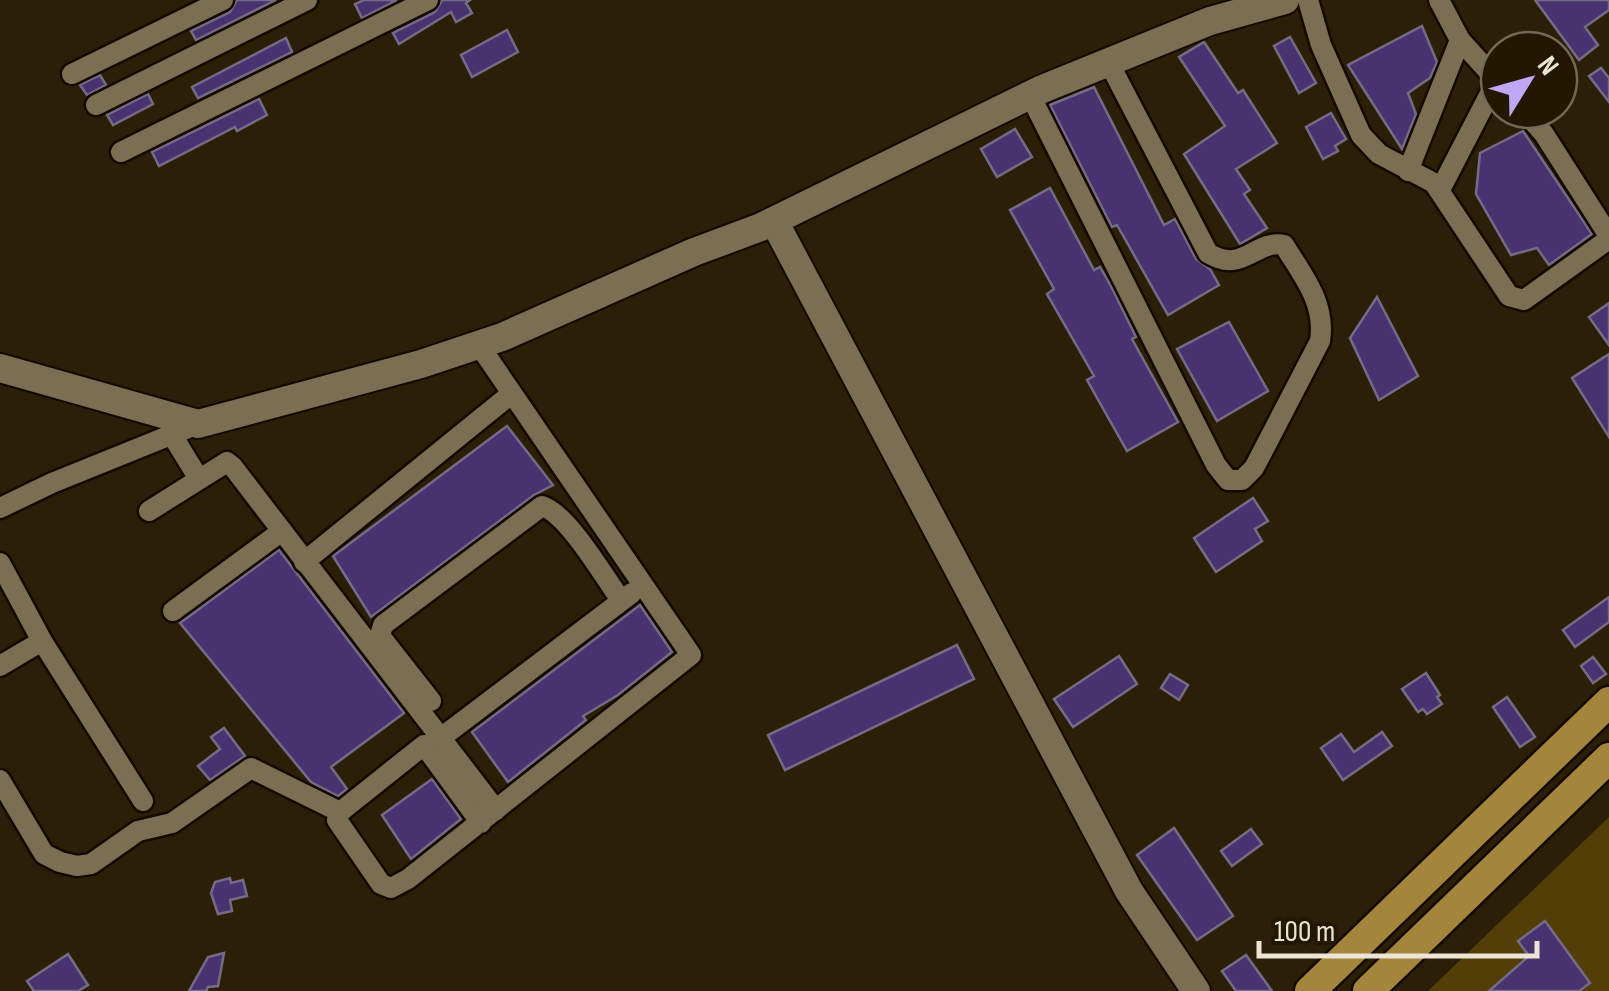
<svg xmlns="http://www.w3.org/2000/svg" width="1609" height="991" viewBox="0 0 1609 991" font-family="'Sofia Sans Condensed',sans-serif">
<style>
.green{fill:#533e08}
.building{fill:#493270;stroke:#746c87;stroke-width:2.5}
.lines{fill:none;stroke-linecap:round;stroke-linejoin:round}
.street-casing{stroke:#140a00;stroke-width:25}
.secondary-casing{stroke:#140a00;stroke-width:32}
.primary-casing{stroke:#140a00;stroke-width:35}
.street{stroke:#7b6e53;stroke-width:20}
.secondary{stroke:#7b6e53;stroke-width:28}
.primary{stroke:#a4853c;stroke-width:30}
</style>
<rect width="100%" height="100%" fill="#2b2007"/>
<polygon class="green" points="1609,817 1609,991 1428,991"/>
<g class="building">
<polygon points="237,0 276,0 196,40 191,31 230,12"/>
<polygon points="364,0 397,0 362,18 355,4"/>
<polygon points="442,0 470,0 466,3 472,13 456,22 451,12 399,44 393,33 435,12"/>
<polygon points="1535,0 1609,0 1609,10 1585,27 1598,45 1579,60"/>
<polygon points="1422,26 1437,62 1430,78 1408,93 1416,114 1402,149 1348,65"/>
<polygon points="507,30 518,52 472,77 461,55"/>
<polygon points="1290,37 1316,83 1299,93 1274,46"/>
<polygon points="286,38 292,52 198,98 192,87"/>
<polygon points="1204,42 1238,93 1243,90 1277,143 1236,169 1250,190 1244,194 1267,228 1240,244 1184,154 1225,126 1179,57"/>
<polygon points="1601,68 1609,78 1609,102 1589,76"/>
<polygon points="100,75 106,85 87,95 80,85"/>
<polygon points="1094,87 1164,225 1175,219 1196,259 1210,269 1219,285 1168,315 1117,225 1112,227 1050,105"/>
<polygon points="148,94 153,104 113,125 107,115"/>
<polygon points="259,99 267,115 237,131 235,127 159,166 152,152"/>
<polygon points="1331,113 1346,139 1335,146 1338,151 1323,159 1306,127"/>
<polygon points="1015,129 1032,157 997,177 981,149"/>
<polygon points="1523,131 1592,234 1549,265 1537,248 1511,255 1476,194 1480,153"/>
<polygon points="1050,188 1094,270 1100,267 1112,288 1136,337 1132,339 1178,422 1127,451 1087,380 1094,376 1047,294 1054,289 1010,210"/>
<polygon points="1377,297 1418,376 1379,400 1350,338"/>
<polygon points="1609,303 1609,345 1589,317"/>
<polygon points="1229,322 1268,391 1217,421 1177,349"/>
<polygon points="1609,354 1609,437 1572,378"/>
<polygon points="507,426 553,485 534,495 371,617 333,556"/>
<polygon points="1253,498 1268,521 1255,529 1262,541 1216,572 1194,538"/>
<polygon points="279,550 404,713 331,767 347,789 338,796 311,782 180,623"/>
<polygon points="1609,597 1609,622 1575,647 1563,630"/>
<polygon points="640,605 672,652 618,695 583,716 586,720 508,782 472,732"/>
<polygon points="957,645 974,679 785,770 768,735"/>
<polygon points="1119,656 1137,684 1073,727 1054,699"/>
<polygon points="1593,657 1606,674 1593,683 1581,666"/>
<polygon points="1426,673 1440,695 1437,697 1442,704 1427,714 1423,709 1418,712 1402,689"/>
<polygon points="1170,674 1188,685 1179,700 1161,688"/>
<polygon points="1507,697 1535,737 1520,747 1493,707"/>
<polygon points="224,728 245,756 210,780 198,766 220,749 211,737"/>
<polygon points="1382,732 1392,746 1343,780 1321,748 1341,734 1354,752"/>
<polygon points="432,779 461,819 411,859 382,815"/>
<polygon points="1174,828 1233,916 1197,940 1137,855"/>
<polygon points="1251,829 1262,844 1232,866 1221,851"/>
<polygon points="230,878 231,883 243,880 247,896 230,900 232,911 218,914 211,893 215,882"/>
<polygon points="1545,921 1590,983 1579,991 1489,991 1529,956 1518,941"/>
<polygon points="224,953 218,986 208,987 206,991 189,991 208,957"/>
<polygon points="68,954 88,985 78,991 34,991 27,981"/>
<polygon points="1246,955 1272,991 1236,991 1222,971"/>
</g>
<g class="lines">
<defs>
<g id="street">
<polyline points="1308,0 1321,45 1361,135 1379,154 1434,183 1509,296 1524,300 1609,239"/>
<polyline points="1460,40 1499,83"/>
<polyline points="72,74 223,0"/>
<path d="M1030,95L1216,465L1228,480H1242L1254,468L1320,341C1326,303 1303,276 1284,245C1255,239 1243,275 1208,253L1108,61"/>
<polyline points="96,105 307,0"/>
<polyline points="1523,110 1544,134 1609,236"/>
<polyline points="121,152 428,0"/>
<polyline points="1408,171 1460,40 1439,0"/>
<polyline points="1440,190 1497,80"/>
<polyline points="479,345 691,655 408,879 391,888 381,884 337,820 340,812 424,745 481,823"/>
<polyline points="172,435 199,479"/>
<polyline points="0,508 52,483 198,424"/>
<polyline points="149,511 227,462 233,467 496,810"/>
<polyline points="304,562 511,394"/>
<polyline points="0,563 42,641 143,801"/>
<polyline points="173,611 282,531"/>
<polyline points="0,666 42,641"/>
<path d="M431,701L380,636L383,625L542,506C568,514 604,577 621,600"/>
<polyline points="442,737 632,593"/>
<polyline points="0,780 44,854 60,862 77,866 91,864 138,831 172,823 251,768 340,812"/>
</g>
<g id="secondary">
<polyline points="774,221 1129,891 1196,991"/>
<polyline points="0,368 198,424 421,364 502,337 694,252 761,227 1040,90 1210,21 1285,0"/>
</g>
<g id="primary">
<polyline points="1310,991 1609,702"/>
<polyline points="1368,991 1609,758"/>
</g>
</defs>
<use href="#street" class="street-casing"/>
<use href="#secondary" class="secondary-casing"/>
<use href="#primary" class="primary-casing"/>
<use href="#street" class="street"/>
<use href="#secondary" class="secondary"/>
<use href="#primary" class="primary"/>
</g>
<g transform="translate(1529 80) rotate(53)"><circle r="48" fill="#221701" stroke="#736956" stroke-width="2.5"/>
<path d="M0-8L18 38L0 25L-18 38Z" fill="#c0a8f4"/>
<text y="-15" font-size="28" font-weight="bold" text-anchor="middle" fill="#ece5d6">N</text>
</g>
<path d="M1259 941v15h278v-15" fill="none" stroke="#ece5d6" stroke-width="5"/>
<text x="1274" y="941" font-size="30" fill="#ece5d6" stroke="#221701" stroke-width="8" paint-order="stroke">100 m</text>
</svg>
